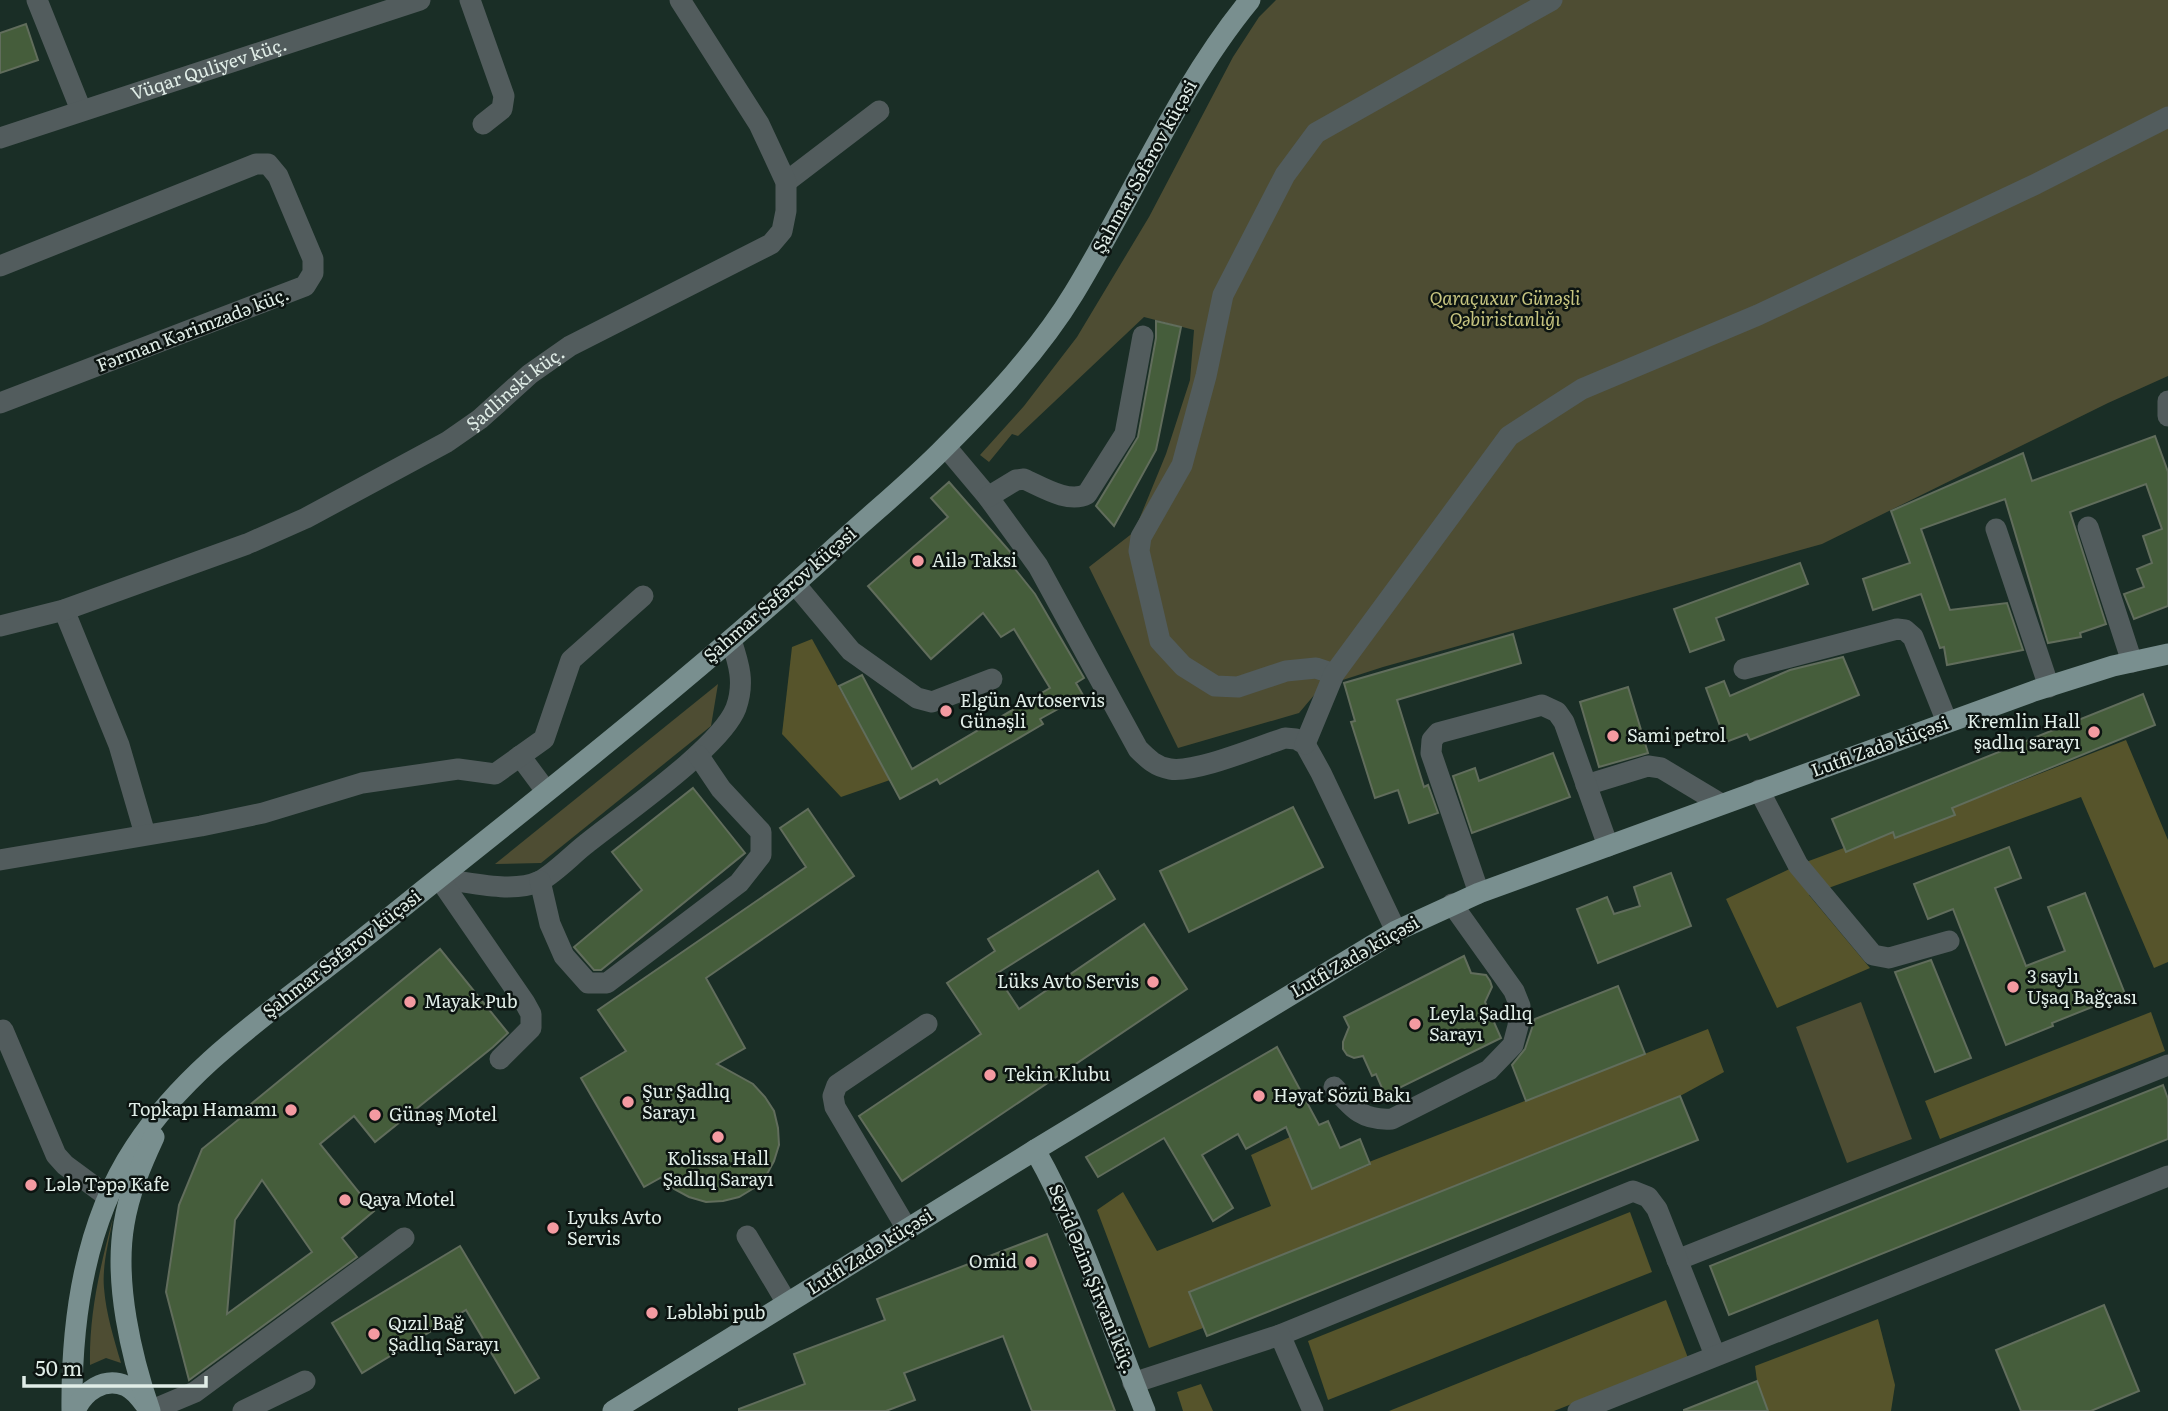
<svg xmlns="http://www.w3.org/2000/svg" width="2168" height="1411" viewBox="0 0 2168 1411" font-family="Literata,serif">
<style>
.green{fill:#4e4d33}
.forest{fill:#56542b}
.building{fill:#455d3b;stroke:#616d5c;stroke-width:2;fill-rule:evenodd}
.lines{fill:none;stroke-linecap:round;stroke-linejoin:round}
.minor{stroke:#525c5d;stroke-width:21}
.major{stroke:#798f8f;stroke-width:21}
.poi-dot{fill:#f49aa1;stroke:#0c1411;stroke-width:2.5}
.labels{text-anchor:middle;stroke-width:5;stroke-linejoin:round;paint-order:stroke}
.street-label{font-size:18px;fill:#e0ede7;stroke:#0c1411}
.park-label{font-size:18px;font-style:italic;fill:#c7c580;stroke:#0c1411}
.poi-label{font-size:18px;fill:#e0ede7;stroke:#0c1411;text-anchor:start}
</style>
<rect width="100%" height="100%" fill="#1a2e26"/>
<g class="green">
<polygon points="1276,0 2168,0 2168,376 2108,403 1822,544 1383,667 1321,687 1299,713 1178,748 1089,567 1134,532 1166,454 1190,380 1194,330 1144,317 1018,436 1012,434 989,462 980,455 1024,406 1077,337 1149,217 1233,57 1259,17"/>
<polygon points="718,684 711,726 541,863 495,864"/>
<polygon points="1861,1002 1912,1139 1847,1163 1796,1027"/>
<path d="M113,1218C109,1241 102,1265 104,1288C106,1314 114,1339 121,1363L106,1358L90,1365C89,1314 100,1267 113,1218Z"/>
</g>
<g class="forest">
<polygon points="812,639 890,780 841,797 782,734 792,647"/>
<polygon points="2126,740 2168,840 2168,962 2154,968 2081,797 1809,895 1870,968 1777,1008 1726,899 1798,865 1962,804"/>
<polygon points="2151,1012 2165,1051 1940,1139 1925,1101"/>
<polygon points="1708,1029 1724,1072 1680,1096 1190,1292 1203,1328 1149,1348 1097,1210 1123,1192 1157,1251 1271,1206 1251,1155 1290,1137 1312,1189 1370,1165 1369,1162"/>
<polygon points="1630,1212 1652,1272 1328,1400 1308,1341"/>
<polygon points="1666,1300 1688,1358 1554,1411 1389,1411"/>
<polygon points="1878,1319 1895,1385 1891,1411 1768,1411 1757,1381 1755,1366"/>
<polygon points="1201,1384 1213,1411 1183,1411 1177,1392"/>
</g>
<g class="building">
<polygon points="26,24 38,60 0,73 0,33"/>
<polygon points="1156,321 1181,327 1156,450 1114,526 1096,506 1138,437 1156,338"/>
<polygon points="2155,436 2168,472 2168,606 2134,619 2124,594 2144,587 2137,569 2152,563 2143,536 2162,529 2146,484 2070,512 2106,624 2080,633 2081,637 2048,643 2005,499 1921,529 1950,610 2007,603 2023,650 1947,665 1944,647 1940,648 1921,594 1873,610 1863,579 1910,563 1891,511 2023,453 2032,481"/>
<polygon points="949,482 1012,554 1007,559 1035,594 1084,678 1076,683 1083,695 1040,719 1043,724 940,784 937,779 900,799 839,686 862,675 912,769 1050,688 1014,629 1001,637 983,613 931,659 868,586 948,517 931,498"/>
<polygon points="1800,563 1808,584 1716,618 1724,640 1690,652 1674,609"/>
<polygon points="1513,634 1521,663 1397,700 1424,787 1428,785 1438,813 1409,823 1398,790 1375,798 1351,722 1355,721 1344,683"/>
<polygon points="1843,657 1859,695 1750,740 1747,734 1726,742 1706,688 1724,681 1730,696 1790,670"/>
<polygon points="1628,687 1648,753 1599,767 1580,702"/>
<polygon points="2143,694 2155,725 1952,808 1955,815 1895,838 1893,832 1846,852 1832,819"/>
<polygon points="1553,753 1570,797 1472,833 1453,776 1475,768 1479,781"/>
<polygon points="693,788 745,853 601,970 594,970 574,947 642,890 612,852"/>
<polygon points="1293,807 1323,867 1189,932 1160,871"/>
<polygon points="808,809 854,876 706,978 745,1048 717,1064 753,1084 765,1097 774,1111 778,1128 779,1145 774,1161 766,1176 754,1188 739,1197 723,1201 706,1202 689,1197 674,1189 662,1177 644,1187 581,1078 626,1051 598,1010 806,867 780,828"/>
<polygon points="2009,847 2021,878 1995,888 2026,966 2065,951 2048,907 2085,893 2125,994 2052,1023 2053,1026 2006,1045 1953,909 1928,919 1914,884"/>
<polygon points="1098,871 1115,899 996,974 1019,1009 1144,924 1187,989 902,1181 859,1116 981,1034 947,983 995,951 988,939"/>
<polygon points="1671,873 1691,926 1598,963 1577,909 1607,897 1614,914 1640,906 1634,887"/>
<path d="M440,949L508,1033L493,1047L375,1142L354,1116L320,1144L374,1211L342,1238L357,1257L189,1380L166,1292L179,1205L202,1149L254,1107L251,1104ZM262,1180L312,1252L227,1314L235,1220Z"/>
<polygon points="1464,956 1471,973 1486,975 1490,981 1492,987 1485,1002 1501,1038 1385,1095 1376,1074 1372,1076 1363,1056 1354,1058 1347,1055 1343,1049 1343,1042 1349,1027 1344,1017"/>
<polygon points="1931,960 1971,1058 1935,1072 1895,972"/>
<polygon points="1618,986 1645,1054 1526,1101 1512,1065 1525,1049 1535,1019"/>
<polygon points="1277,1047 1319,1125 1328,1121 1340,1148 1360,1139 1370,1164 1312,1189 1286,1127 1246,1149 1238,1134 1202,1155 1233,1208 1213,1221 1164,1138 1098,1177 1086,1157"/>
<polygon points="2163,1085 2168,1099 2168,1139 1729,1315 1710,1266"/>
<polygon points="1680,1096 1698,1140 1207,1336 1189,1292"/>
<polygon points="1047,1234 1115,1411 1032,1411 1003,1336 904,1373 915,1400 886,1411 739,1411 739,1409 805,1384 794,1354 885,1320 877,1299"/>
<polygon points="460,1246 539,1378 515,1393 466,1310 362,1373 332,1323"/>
<polygon points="2104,1305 2139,1391 2091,1411 2021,1411 1996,1350"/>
<polygon points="1757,1381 1768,1411 1684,1411 1684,1410"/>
</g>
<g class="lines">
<g class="minor">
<polyline points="37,0 81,110"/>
<polyline points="470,0 504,96 502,109 483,124"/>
<path id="s1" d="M0,138L420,0"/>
<polyline points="786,182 879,111"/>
<polyline points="0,266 256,164 268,164 278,176 313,259 313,273 305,286 0,403"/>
<polyline points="2168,401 2168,416"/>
<path d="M946,447L988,497L1038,566L1138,749C1148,759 1156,767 1170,769C1196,773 1257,747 1285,738L1296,739L1305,744L1321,773L1396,931"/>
<path d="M988,497L1016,480L1024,479C1042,487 1069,504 1087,494L1125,434L1143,336"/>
<polyline points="2088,527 2132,662"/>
<polyline points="1996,529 2049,687"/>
<polyline points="795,584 851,651 917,698 932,702 992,679"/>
<polyline points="64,610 119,745 145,834"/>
<path id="s2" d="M0,626L64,610L247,544L306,518L447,442L480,419L530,374L570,346L771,244L782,231L786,211V182L759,124L680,0"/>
<polyline points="1744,669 1897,629 1905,630 1913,637 1947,722"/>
<polyline points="1334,674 1316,668 1286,671 1238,687 1215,686 1183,666 1160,641 1139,551 1141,537 1182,465 1206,376 1223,295 1285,175 1316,133 1552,0"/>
<polyline points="1305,744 1334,674 1509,436 1582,389 1758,315 2036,184 2168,117"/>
<polyline points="520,756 546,791"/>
<polyline points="1586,785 1648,766 1661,768 1721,804"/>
<polyline points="1759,790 1798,865 1873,955 1889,958 1949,941"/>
<polyline points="0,860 201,826 263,813 362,783 458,769 495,774 544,739 571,660 643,596"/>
<path d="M439,878C468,882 513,894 540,881C555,873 573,854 586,844C622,815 721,747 736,708C745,683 739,664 731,640"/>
<polyline points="439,878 525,1003 531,1014 531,1028 500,1059"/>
<polyline points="540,881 550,924 564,956 588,983 607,983 739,883 761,855 761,832 721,789 698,755"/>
<polyline points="1479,893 1431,753 1432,740 1438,733 1542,705 1557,712 1564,722 1608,846"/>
<polyline points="3,1030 56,1155 65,1165 107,1196"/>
<path d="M1334,1087C1352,1108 1362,1121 1392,1119L1489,1070L1513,1045L1518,1026L1520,1006L1514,991L1452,904"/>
<polyline points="907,1229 835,1107 833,1096 837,1085 927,1024"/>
<polyline points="747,1236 787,1303"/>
<polyline points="1677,1260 2168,1065"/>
<polyline points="1280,1335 1633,1191 1648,1197 1657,1209 1715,1355"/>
<polyline points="1133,1383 1280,1335 1313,1411"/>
<polyline points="150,1411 195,1392 404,1238"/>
<polyline points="243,1411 305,1381"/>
<polyline points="1578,1411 2168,1176"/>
</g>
<g class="major">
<path d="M1035,1150C1081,1231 1110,1324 1145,1411"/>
<path d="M72,1411C71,1320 84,1224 135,1147C181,1077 248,1028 313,978C351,949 388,919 425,889C566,777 708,664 841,542C876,510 913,480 946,446C992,400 1040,349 1074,293C1132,198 1179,86 1250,0"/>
<path d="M75,1411C83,1392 104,1376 126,1386C135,1390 141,1399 147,1407"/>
<path d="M150,1411C131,1356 114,1282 124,1224C129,1193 141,1165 154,1137"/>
<polyline points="613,1411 1035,1150 1396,931 1479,893 2034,691 2113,666 2168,654"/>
</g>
</g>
<g class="poi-dot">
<circle cx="918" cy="561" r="7"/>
<circle cx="946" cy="711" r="7"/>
<circle cx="2094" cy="732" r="7"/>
<circle cx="1613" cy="736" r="7"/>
<circle cx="1153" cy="982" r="7"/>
<circle cx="2013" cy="987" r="7"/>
<circle cx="410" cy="1002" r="7"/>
<circle cx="1415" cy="1024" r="7"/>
<circle cx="990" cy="1075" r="7"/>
<circle cx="1259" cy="1096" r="7"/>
<circle cx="628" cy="1102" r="7"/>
<circle cx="291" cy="1110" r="7"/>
<circle cx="375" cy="1115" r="7"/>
<circle cx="718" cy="1137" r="7"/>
<circle cx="31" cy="1185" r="7"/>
<circle cx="345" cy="1200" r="7"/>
<circle cx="553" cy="1228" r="7"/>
<circle cx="1031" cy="1262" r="7"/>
<circle cx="652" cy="1313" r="7"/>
<circle cx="374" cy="1334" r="7"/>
</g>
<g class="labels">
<g class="street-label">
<text dy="6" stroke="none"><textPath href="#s1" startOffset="220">Vüqar Quliyev küç.</textPath></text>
<text transform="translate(1145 167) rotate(-61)" y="6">Şahmar Səfərov küçəsi</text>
<text transform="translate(193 330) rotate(-21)" y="6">Fərman Kərimzadə küç.</text>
<text dy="6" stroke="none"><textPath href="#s2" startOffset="572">Şadlinski küç.</textPath></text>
<text transform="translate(780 595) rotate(-41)" y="6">Şahmar Səfərov küçəsi</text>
<text transform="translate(1880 747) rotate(-20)" y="6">Lutfi Zadə küçəsi</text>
<text transform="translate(342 954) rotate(-38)" y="6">Şahmar Səfərov küçəsi</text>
<text transform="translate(1355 957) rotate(-30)" y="6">Lutfi Zadə küçəsi</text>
<text transform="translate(870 1252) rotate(-32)" y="6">Lutfi Zadə küçəsi</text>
<text transform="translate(1092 1279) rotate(68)" y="6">Seyid Əzim Şirvani küç.</text>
</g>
<g class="park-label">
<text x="1505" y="305">Qaraçuxur Günəşli<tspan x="1505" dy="21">Qəbiristanlığı</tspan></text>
</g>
<g class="poi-label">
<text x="932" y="567">Ailə Taksi</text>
<text x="960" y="707">Elgün Avtoservis<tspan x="960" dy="21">Günəşli</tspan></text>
<text x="2080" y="728" text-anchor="end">Kremlin Hall<tspan x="2080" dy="21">şadlıq sarayı</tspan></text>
<text x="1627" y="742">Sami petrol</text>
<text x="2027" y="983">3 saylı<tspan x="2027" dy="21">Uşaq Bağçası</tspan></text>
<text x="1139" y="988" text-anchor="end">Lüks Avto Servis</text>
<text x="424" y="1008">Mayak Pub</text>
<text x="1429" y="1020">Leyla Şadlıq<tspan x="1429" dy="21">Sarayı</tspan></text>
<text x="1004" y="1081">Tekin Klubu</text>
<text x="642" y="1098">Şur Şadlıq<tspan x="642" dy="21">Sarayı</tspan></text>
<text x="1273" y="1102">Həyat Sözü Bakı</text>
<text x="277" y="1116" text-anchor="end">Topkapı Hamamı</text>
<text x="389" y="1121">Günəş Motel</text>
<text x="718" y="1165" text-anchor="middle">Kolissa Hall<tspan x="718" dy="21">Şadlıq Sarayı</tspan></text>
<text x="45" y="1191">Lələ Təpə Kafe</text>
<text x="359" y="1206">Qaya Motel</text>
<text x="567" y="1224">Lyuks Avto<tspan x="567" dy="21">Servis</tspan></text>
<text x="1017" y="1268" text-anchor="end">Omid</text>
<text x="666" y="1319">Ləbləbi pub</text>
<text x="388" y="1330">Qızıl Bağ<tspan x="388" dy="21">Şadlıq Sarayı</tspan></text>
</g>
</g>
<path d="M24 1376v10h182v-10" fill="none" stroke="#e0ede7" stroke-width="3.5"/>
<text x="35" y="1376" font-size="21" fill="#e0ede7" stroke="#0c1411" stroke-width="5" paint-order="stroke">50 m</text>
</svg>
